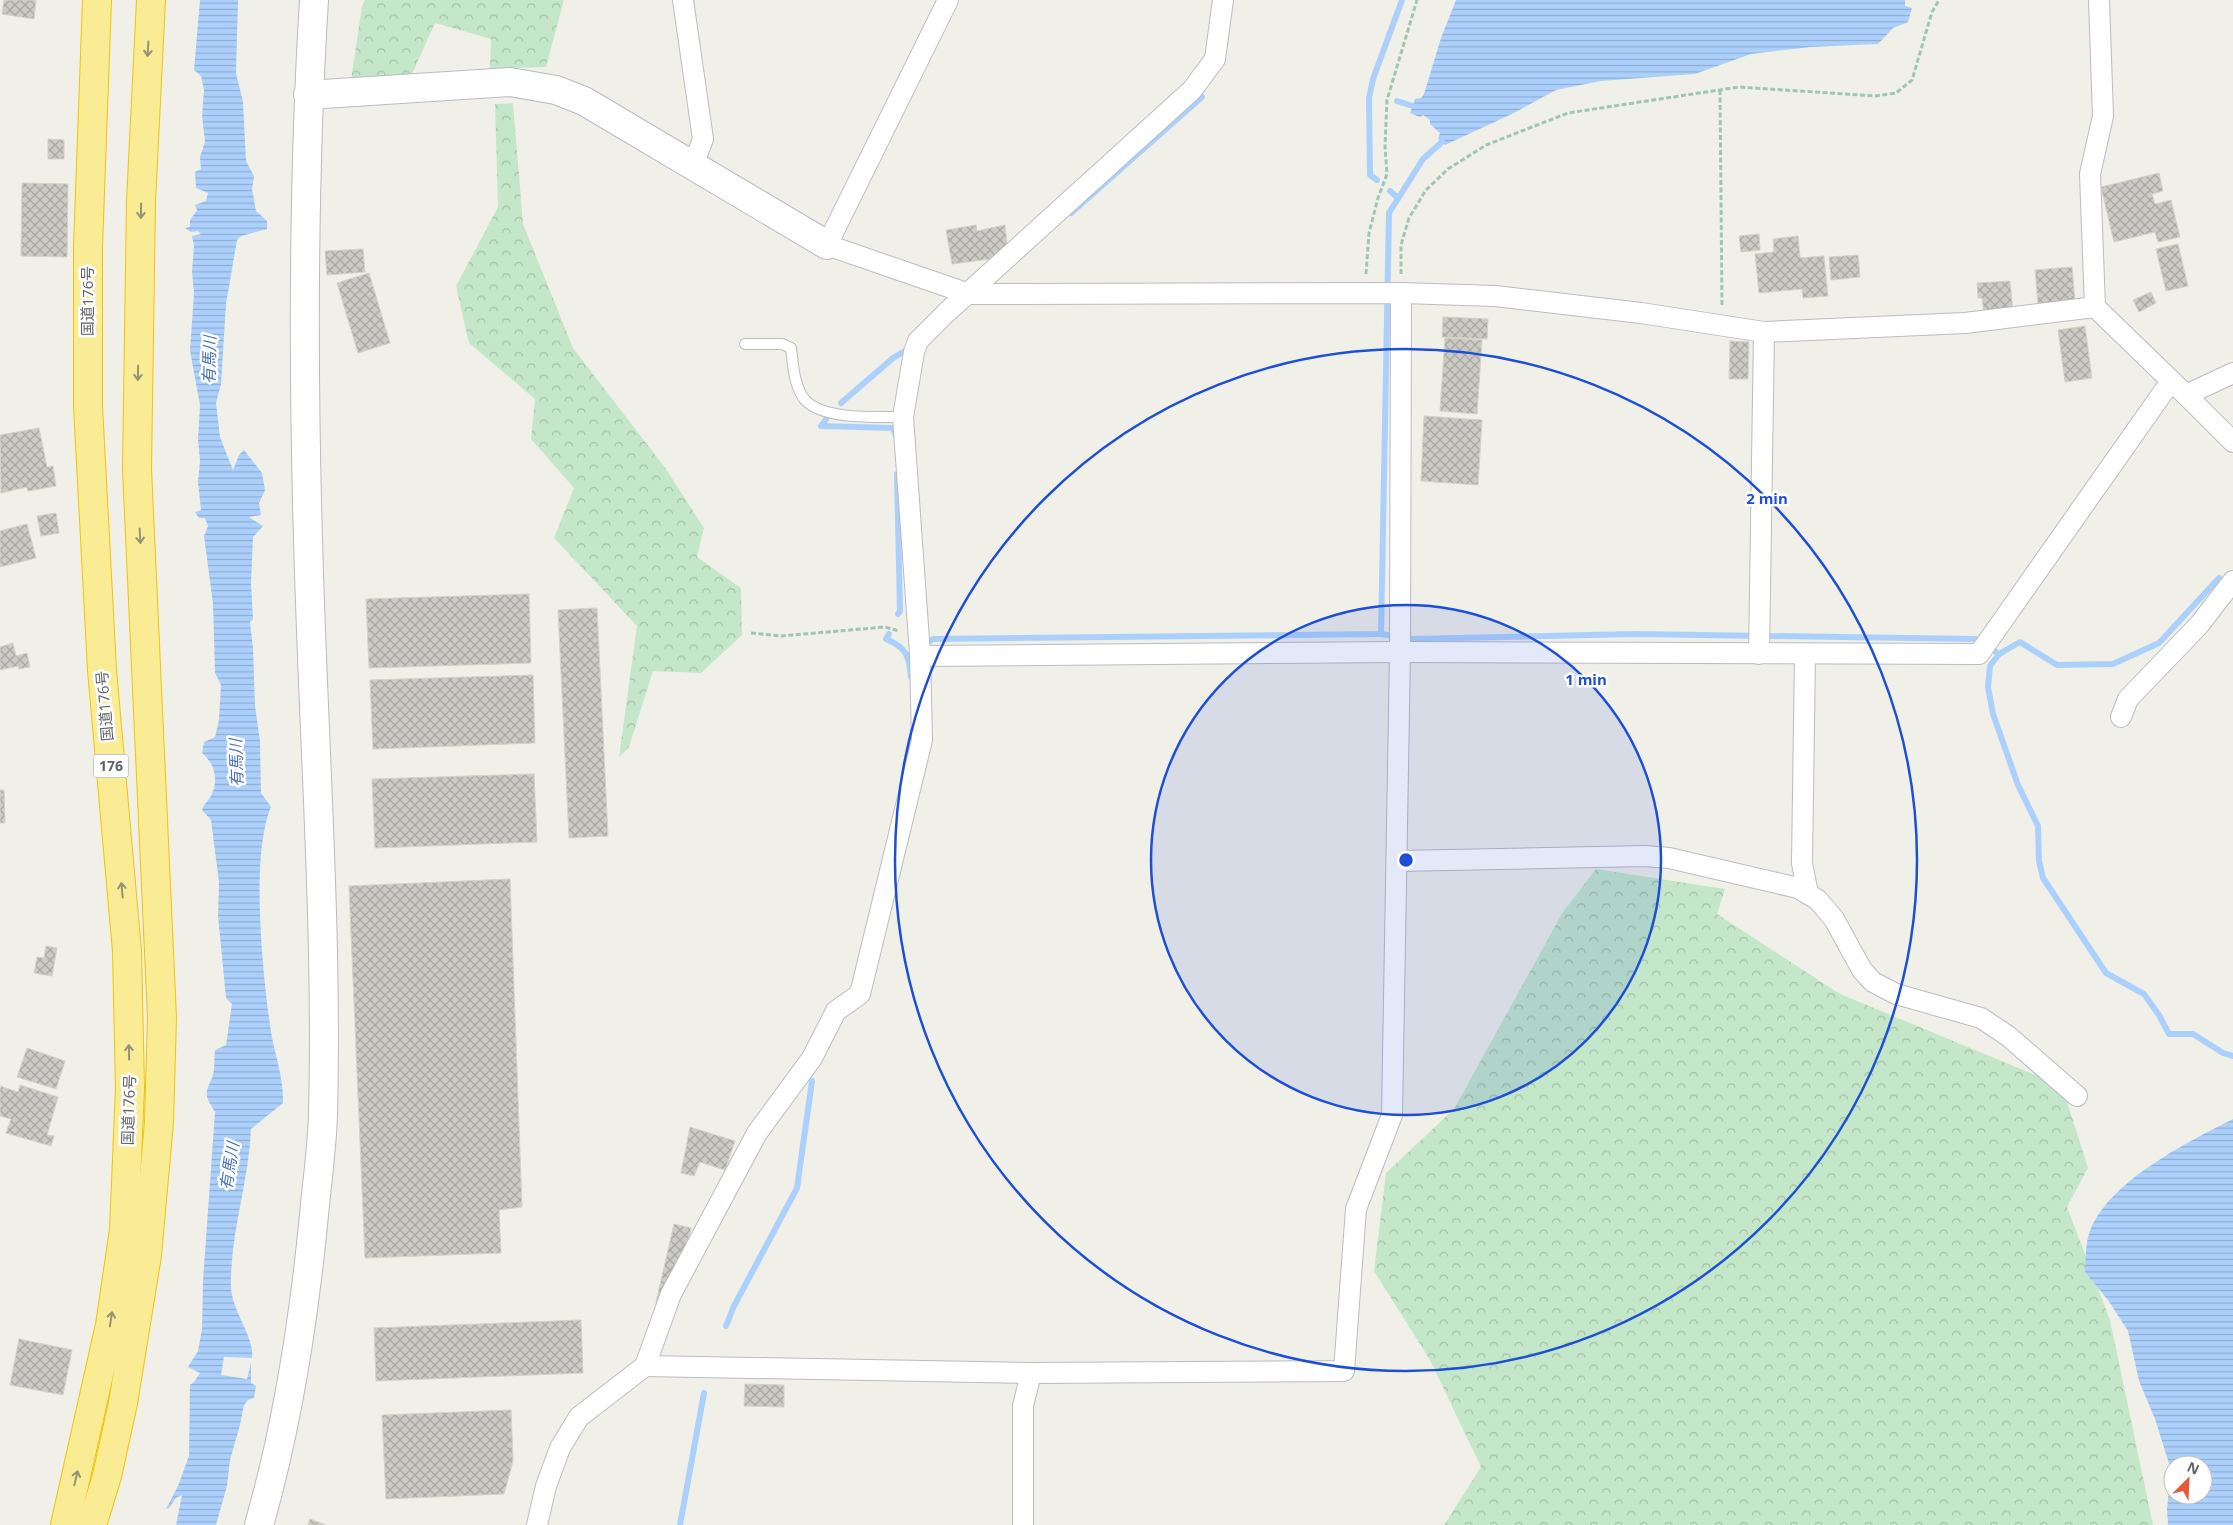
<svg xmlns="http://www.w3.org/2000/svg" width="2233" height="1525" viewBox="0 0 2233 1525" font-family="'Open Sans','Noto Sans JP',sans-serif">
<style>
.forest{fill:url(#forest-crowns)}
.water{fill:url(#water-rules);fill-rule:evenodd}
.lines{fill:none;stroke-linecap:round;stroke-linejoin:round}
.stream{stroke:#acd0fc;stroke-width:6}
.building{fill:url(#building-cross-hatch);stroke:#d5d2c6}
.lane-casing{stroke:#babcc0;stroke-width:12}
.street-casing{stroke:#babcc0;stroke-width:22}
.secondary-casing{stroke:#b9bbc0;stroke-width:30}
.highway-casing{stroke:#f1c307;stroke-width:30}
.path{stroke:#9fc7af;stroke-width:3;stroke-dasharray:5 2.5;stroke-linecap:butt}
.lane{stroke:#fff;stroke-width:10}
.street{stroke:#fff;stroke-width:20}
.secondary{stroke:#fff;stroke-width:28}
.highway{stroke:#faec95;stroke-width:28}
.oneway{stroke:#959277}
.ring{fill:none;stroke:#1d4ed8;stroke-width:2.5}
.labels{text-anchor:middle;stroke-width:5;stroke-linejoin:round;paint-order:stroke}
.shield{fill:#fff;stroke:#8f9195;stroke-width:1}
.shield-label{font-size:14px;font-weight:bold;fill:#5f6267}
.street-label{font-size:15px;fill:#5f6267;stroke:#fff}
.water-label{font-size:16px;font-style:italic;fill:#4a73b8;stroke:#fff}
.centre{fill:#1d4ed8;stroke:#fff;stroke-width:2.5}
.ring-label{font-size:15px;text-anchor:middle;font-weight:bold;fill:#1d4ed8;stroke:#fff;stroke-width:5;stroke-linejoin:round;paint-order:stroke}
</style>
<defs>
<pattern id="forest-crowns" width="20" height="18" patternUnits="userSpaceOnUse" patternTransform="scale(1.25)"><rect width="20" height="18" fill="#c5e7c9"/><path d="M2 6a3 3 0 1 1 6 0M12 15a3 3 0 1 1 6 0" fill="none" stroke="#a3bfa7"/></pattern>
<pattern id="water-rules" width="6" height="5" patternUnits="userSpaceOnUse" patternTransform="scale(1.25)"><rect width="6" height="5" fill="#acd0fc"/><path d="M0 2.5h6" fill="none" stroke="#8facd0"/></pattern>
<pattern id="building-cross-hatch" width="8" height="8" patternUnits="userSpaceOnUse" patternTransform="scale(1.25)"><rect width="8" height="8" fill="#cccac4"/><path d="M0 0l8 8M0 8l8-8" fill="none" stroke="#a9a7a3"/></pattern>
</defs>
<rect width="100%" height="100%" fill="#f0f0e8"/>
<g class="forest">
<polygon points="365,0 564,0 546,67 490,69 491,39 435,23 412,74 351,80 362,6"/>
<polygon points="513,103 523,224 573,348 666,469 704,528 697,557 741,588 742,635 701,673 653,671 629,747 619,757 637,626 554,538 574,488 531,439 535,399 469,343 456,286 498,207 495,104"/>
<polygon points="1596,869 1725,889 1717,914 1840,994 2062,1086 2088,1168 2067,1207 2110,1320 2153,1525 1444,1525 1481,1467 1430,1360 1374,1271 1386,1173 1454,1109 1563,912"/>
</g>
<g class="water">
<path d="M200,0H238L236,73L243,102L246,161L254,176L252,189L256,211L267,221V229L241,236L237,240L226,304L221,384L216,403L220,437L233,470L239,455L244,450L262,473L265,490L259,503L261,515L249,517L263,526L253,537L251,583L253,619L250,622L253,648L255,706L260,741L261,793L271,807C250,857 263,977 271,1032C275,1055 284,1080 283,1103L251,1129C249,1182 230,1233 231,1286C231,1310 255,1337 252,1358L224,1357L221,1375L247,1379L251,1363V1383L256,1386L254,1398L248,1400L244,1405L240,1425L230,1460L227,1486L216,1525H176L182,1495L176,1498L169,1508L166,1509L178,1486L189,1456L190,1385L194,1382L200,1373L188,1367L198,1351L202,1329L203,1281L215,1112C205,1095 204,1096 212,1078C215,1071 214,1058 215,1050L226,1045L232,1004L226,998L218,916L219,882L211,820L202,810C204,803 208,802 211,796C219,780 215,764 202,753L204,742L215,737L219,720L221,685L215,673L213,604L204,536L208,526L205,518H199L195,512L201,510L198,482L200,461L198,439L200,405L190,351L194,293L192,272L194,246L192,236L201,234L198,231L191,232L185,228L190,227V220L197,210L195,205L206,201L208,193L196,188L195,172L201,169L200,157L205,142L202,116L204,90L201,76L194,70Z"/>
<polygon points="1456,0 1905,0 1905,6 1912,8 1908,22 1893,28 1878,44 1811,47 1751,54 1695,74 1601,81 1556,90 1514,113 1445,145 1438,139 1440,133 1430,124 1430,120 1423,115 1420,117 1410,113 1415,99 1421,98 1424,94 1441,38"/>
<path d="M2233,1119V1525H2168L2167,1509L2171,1470L2155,1419L2139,1381L2128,1331L2108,1300L2085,1272C2086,1258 2085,1244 2090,1231C2109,1181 2188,1142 2233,1119ZM2173,1465H2203V1495H2173Z"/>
</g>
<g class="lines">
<g class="stream">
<polyline points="1397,101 1413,106"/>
<polyline points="1377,180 1370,175 1369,98 1373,79 1402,0"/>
<polyline points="1390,191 1398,198"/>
<polyline points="1071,213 1202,97"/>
<polyline points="841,403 893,358 910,348"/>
<polyline points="827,418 821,426 893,428 897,439"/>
<polyline points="897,474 900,611 898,614"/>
<path d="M889,634L886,639C907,648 909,656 911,677"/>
<polyline points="1381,634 1412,639 1635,634 1976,639 1999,654 2020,642 2057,665 2113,664 2159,643 2219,578"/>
<polyline points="1999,654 1990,666 1988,687 1993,714 2018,785 2038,826 2039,861 2043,878 2106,973 2144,994 2159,1015 2169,1034 2193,1034 2223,1053 2233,1056"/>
<polyline points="907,656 933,639 1381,634 1389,213 1423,159 1442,142"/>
<polyline points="909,754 913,729"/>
<polyline points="726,1326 734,1306 797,1188 812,1081"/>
<polyline points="680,1525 704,1393"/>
</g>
</g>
<g class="building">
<polygon points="4,0 36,0 34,19 2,14"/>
<polygon points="48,139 64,140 64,159 48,159"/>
<polygon points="2159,173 2163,191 2152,194 2155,204 2171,200 2180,237 2158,242 2155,232 2114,242 2101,187"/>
<polygon points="22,183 68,184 67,257 21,256"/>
<polygon points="976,225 977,231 1005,225 1008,252 995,253 997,258 952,264 946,230"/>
<polygon points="1759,234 1760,250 1741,252 1739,236"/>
<polygon points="1798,236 1800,258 1824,256 1828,296 1803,298 1802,289 1759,293 1755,254 1774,252 1773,239"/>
<polygon points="2178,244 2188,286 2166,291 2156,249"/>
<polygon points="363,249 365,272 327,275 325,251"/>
<polygon points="1858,255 1860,277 1831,280 1829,257"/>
<polygon points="2072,267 2075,301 2038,304 2035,270"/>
<polygon points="369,273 390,343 358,353 337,283"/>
<polygon points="2010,281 2013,311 1984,313 1982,298 1978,298 1977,283"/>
<polygon points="2151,292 2156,303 2139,312 2133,300"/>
<polygon points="1443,317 1488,319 1487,339 1442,337"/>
<polygon points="2085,326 2092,378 2065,382 2058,330"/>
<polygon points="1445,338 1482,340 1477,414 1440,411"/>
<polygon points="1730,341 1749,342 1748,379 1729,379"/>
<polygon points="1424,416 1482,420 1478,485 1421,481"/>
<polygon points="39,428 47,467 53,466 56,486 28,491 27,487 1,493 0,435"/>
<polygon points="56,513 59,533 41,536 37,516"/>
<polygon points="27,524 36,558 0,567 0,531"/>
<polygon points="529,594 531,663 369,668 366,599"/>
<polygon points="597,608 608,836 569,838 558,610"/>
<polygon points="13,643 16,656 27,653 30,667 19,669 18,666 0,670 0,647"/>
<polygon points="533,675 535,743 373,749 370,680"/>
<polygon points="534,774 537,842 375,848 372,779"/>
<polygon points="0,790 4,790 5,823 0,823"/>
<polygon points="510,879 522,1207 499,1210 501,1253 365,1258 349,886"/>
<polygon points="46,946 57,948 52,976 34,973 37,957 44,958"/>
<polygon points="27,1048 65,1061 56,1089 17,1077"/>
<polygon points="20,1085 58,1097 47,1135 54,1136 51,1146 6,1133 11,1119 0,1116 0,1086 18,1092"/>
<polygon points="690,1127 735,1141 725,1170 700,1162 694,1176 681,1173"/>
<polygon points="674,1224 691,1228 684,1257 661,1303 656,1302"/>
<polygon points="581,1320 583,1373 376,1381 374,1328"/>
<polygon points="19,1339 72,1350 63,1395 10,1385"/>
<polygon points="745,1384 784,1385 784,1407 744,1406"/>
<polygon points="511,1410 513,1461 504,1494 386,1499 382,1415"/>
<polygon points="310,1519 326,1525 308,1525"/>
</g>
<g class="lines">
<defs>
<path id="lane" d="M745,344H782L791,348C793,364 794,387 805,400C823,420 878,417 903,417"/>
<g id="street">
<polyline points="683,0 703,139 693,165"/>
<polyline points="948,0 827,245 969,294 1401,293 1495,296 1641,313 1764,332 1965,323 2095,307"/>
<polyline points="2099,0 2103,116 2090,174 2095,307 2186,395 2233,373"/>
<polyline points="2186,395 2233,442"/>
<polyline points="1759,654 1764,332"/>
<polyline points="1805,654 1802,863 1808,894"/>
<polyline points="920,656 1400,652 1979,654 2171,381"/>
<polyline points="2121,717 2128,699 2199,625 2233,581"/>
<polyline points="1397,861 1645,856 1669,858 1798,888 1818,900 1834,919 1862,970 1873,982 1896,994 1981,1018 2008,1036 2077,1096"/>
<polyline points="645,1366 1031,1373 1344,1371 1356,1209 1392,1115 1400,652 1401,293"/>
<polyline points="537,1525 546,1486 560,1448 579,1417 645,1366 671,1294 757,1133 812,1058 836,1011 860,994 922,740 920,654 903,417 914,352 918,341 946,313 1192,90 1215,59 1223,0"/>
<polyline points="1023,1525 1023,1406 1031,1373"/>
</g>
<g id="secondary">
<polyline points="308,95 510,82 556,90 584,101 827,245"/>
<path d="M259,1525C288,1424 304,1319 314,1215C317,1182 322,1148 323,1115C327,954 317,792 311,631C303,420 301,210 314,0"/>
</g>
<g id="highway">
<polyline points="65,1525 110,1325 124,1230 130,1088 127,951 102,670 88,406 88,247 97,0"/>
<polyline points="92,1525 107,1476 123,1403 147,1255 159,1122 162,1018 137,469 141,201 151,0"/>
</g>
</defs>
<use href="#lane" class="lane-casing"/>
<use href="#street" class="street-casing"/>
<use href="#secondary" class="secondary-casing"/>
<use href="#highway" class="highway-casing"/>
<g class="path">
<polyline points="1720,90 1722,307"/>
<polyline points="1366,274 1369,233 1378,198 1387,174 1385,147 1387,100 1417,0"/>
<polyline points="1401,274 1401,245 1409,218 1426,190 1448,169 1486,145 1568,113 1739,87 1875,96 1896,93 1912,80 1932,12 1939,0"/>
<polyline points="751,633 781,636 885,627 899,631"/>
</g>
<use href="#lane" class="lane"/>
<use href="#street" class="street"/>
<use href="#secondary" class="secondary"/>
<use href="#highway" class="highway"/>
</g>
<defs><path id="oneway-shaft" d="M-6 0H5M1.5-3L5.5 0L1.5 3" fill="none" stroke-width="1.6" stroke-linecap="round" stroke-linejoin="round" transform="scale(1.25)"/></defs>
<g class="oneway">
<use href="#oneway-shaft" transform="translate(148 49) rotate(93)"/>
<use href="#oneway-shaft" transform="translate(141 211) rotate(91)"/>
<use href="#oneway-shaft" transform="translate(138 373) rotate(91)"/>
<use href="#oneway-shaft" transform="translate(140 536) rotate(87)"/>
<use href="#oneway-shaft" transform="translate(122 890) rotate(-95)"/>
<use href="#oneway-shaft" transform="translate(129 1052) rotate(-91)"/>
<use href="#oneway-shaft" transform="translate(111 1319) rotate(-81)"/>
<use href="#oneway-shaft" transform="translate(76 1478) rotate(-77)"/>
</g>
<circle cx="1406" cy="860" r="255" fill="#1d4ed8" fill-opacity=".12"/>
<g class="ring">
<circle cx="1406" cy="860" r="255"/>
<circle cx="1406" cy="860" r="511"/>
</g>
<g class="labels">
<rect class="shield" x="93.5" y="754.5" width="35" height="23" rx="4"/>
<g class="shield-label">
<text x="111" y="771">176</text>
</g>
<g class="street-label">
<text transform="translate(88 301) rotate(-90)" y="5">国道176号</text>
<text transform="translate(105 706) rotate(-95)" y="5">国道176号</text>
<text transform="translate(129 1110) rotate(-88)" y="5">国道176号</text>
</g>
<g class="water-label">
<text transform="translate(209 360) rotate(-89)" y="6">有馬川</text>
<text transform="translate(236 763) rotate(-92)" y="6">有馬川</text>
<text transform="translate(229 1166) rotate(-81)" y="6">有馬川</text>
</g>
</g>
<circle cx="1406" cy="860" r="8" class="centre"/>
<g class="ring-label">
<text x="1767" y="504">2 min</text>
<text x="1586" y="685">1 min</text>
</g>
<g transform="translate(2188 1480) rotate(24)"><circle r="24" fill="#ffffff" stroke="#bfc0c2"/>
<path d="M0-4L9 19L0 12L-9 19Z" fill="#e55b3a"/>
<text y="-8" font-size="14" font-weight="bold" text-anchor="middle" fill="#5f6267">N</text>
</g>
</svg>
